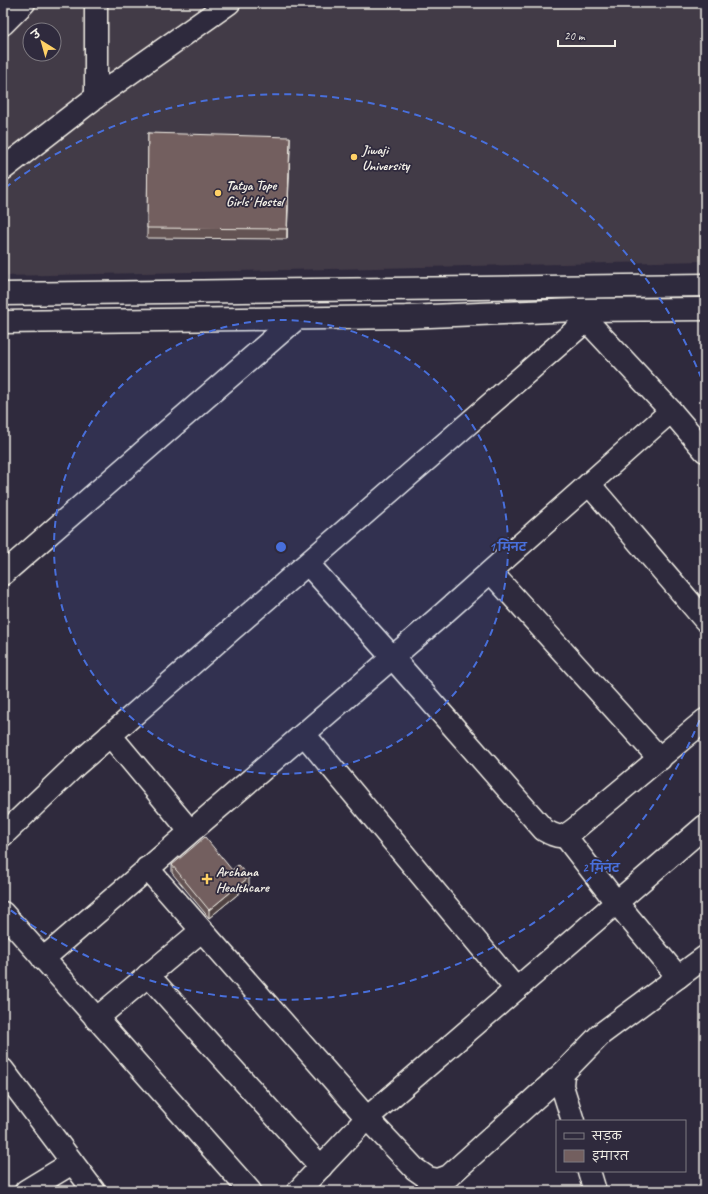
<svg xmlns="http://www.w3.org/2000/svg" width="708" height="1194" viewBox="0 0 708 1194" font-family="Caveat,'Playpen Sans Deva',sans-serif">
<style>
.built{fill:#433a47;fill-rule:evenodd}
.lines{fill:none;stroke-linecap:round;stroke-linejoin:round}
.minor-casing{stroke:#f4f1e8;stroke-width:25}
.major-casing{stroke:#f4f1e8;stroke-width:25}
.minor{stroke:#2f2a3d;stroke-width:22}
.major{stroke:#2f2a3d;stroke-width:22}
.wall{fill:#635252;stroke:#f4f1e8}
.shaded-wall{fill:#504242;stroke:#f4f1e8}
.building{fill:#735f5f;stroke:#f4f1e8}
.ring{fill:none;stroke:#486fdb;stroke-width:2;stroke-dasharray:7 5}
.poi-dot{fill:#ffd166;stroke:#2f2a3d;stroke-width:1.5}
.labels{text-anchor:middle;stroke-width:3.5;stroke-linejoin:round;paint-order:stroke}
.poi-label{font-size:14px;font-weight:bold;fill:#f4f1e8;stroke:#2f2a3d;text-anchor:start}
.centre{fill:#486fdb;stroke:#2f2a3d;stroke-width:2}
.ring-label{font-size:12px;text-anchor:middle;font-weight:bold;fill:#486fdb;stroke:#2f2a3d;stroke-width:3.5;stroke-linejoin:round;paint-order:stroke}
</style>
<rect width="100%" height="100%" fill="#2f2a3d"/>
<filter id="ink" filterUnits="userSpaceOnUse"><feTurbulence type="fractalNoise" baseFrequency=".025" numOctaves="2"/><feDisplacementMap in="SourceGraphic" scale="8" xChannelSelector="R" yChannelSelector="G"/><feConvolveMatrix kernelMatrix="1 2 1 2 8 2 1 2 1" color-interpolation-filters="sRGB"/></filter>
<g filter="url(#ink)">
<path class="built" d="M3,3H705V261L3,276ZM30,30H54V54H30Z"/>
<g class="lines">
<defs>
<g id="minor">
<polyline points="3,24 24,3"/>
<polyline points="96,97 96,3"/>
<polyline points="3,169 96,97 229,3"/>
<polyline points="577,310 671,411 705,451"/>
<polyline points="589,484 705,620"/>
<path d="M308,564L392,657L544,830C559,838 562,839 576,828L705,720"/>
<polyline points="491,572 660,759"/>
<polyline points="3,574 296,319"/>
<polyline points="304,734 516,989"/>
<polyline points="110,735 190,831"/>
<polyline points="3,835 76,765 586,321"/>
<polyline points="565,836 616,902 678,977"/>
<polyline points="147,868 367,1118 415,1169 428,1178 438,1180 449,1176 563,1073"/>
<polyline points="3,913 250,1191"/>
<polyline points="43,959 444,613 671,411"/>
<polyline points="148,975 321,1167"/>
<polyline points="96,1019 201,931"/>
<polyline points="3,1070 94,1191"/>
<polyline points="573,1121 562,1086 563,1073 601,1034 705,957"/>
<polyline points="589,1171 595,1191"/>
<polyline points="26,1191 72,1163"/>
<polyline points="298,1191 367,1118 705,826"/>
</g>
<g id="major">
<polyline points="3,294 705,285"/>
<polyline points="3,322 406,317 577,310 705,309"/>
</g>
</defs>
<use href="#minor" class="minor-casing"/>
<use href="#major" class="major-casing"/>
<use href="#minor" class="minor"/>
<use href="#major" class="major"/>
</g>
<g class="wall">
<polygon points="148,133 290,147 287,239 147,238"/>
<polygon points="172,865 232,870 249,885 209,918 172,873"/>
</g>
<g class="shaded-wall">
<polygon points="290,137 290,147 287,239 287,229"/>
<polygon points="249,877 249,885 209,918 209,910"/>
</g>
<g class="building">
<polygon points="148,133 290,137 287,229 147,228"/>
<polygon points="205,837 232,870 238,865 249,877 209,910 172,865"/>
</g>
</g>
<circle cx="281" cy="547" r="227" fill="#486fdb" fill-opacity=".12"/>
<g class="ring">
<circle cx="281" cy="547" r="227"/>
<path d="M704 709A453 453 0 0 1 5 906M5 188A453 453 0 0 1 704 385"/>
</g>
<g class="poi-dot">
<circle cx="354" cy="157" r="4"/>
<circle cx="218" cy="193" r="4"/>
<path d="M205 873h4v4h4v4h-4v4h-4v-4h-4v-4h4z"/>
</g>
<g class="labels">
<g class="poi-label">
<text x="362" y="154">Jiwaji<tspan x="362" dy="16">University</tspan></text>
<text x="226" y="190">Tatya Tope<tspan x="226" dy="16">Girls' Hostel</tspan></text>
<text x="216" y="876">Archana<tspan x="216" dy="16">Healthcare</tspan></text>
</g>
</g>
<circle cx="281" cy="547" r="6" class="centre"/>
<g class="ring-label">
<text x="508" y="551">1 मिनट</text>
<text x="601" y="872">2 मिनट</text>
</g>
<rect width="708" height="1194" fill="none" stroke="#2f2a3d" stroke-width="16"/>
<rect x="8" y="8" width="692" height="1178" fill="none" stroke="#f4f1e8" stroke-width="1.5" filter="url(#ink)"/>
<rect x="556" y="1120" width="130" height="52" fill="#2f2a3d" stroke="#7e7a81"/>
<rect x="564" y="1133" width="20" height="6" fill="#2f2a3d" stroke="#7e7a81"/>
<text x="592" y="1140" font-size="12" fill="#f4f1e8">सड़क</text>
<rect x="564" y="1150" width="20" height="12" fill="#735f5f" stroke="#7e7a81"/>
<text x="592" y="1160" font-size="12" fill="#f4f1e8">इमारत</text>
<g transform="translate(42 42) rotate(323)"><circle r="19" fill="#2f2a3d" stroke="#7e7a81"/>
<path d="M0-3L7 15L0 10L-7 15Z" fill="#ffd166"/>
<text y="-6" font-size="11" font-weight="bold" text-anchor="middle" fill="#f4f1e8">उ</text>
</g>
<path d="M558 40v6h57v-6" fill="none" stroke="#f4f1e8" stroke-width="2"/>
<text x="564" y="40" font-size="12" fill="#f4f1e8" stroke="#2f2a3d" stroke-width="3" paint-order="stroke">20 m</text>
</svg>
